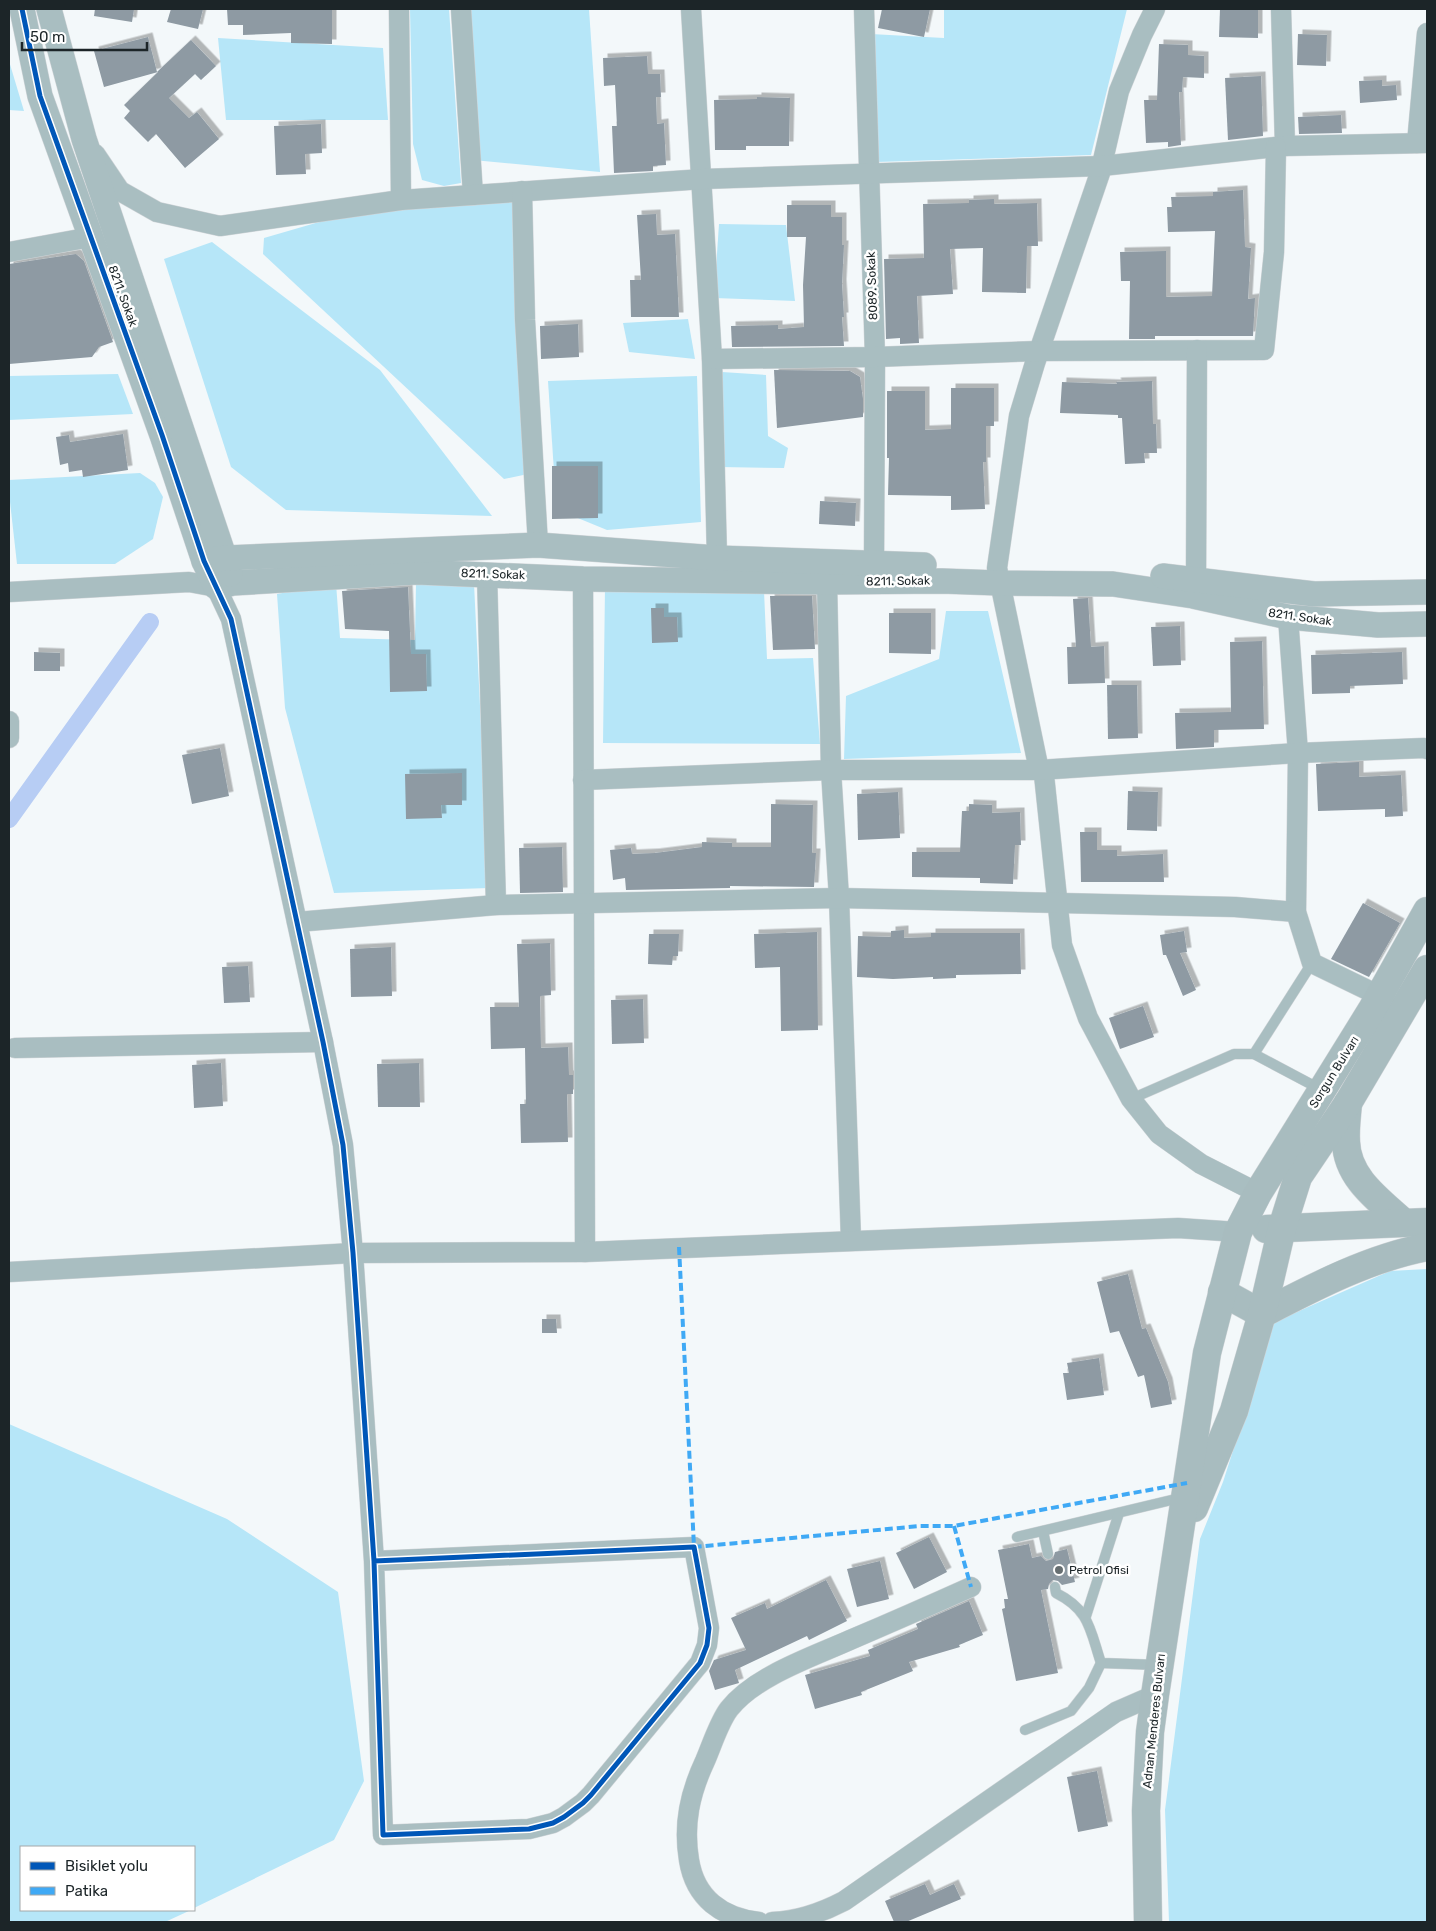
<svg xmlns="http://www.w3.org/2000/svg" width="1436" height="1931" viewBox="0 0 1436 1931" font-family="Rubik,sans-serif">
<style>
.green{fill:#b6e6f8}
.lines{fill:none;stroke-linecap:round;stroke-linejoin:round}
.canal{stroke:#b7cdf4;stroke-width:18}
.building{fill:#8e9aa3;filter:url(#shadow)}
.service-casing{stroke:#d1d5d8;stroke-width:11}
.minor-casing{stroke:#d1d5d8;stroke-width:21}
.tertiary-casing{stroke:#d1d5d8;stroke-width:26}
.secondary-casing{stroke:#d1d5d8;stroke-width:29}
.service{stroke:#a9bec1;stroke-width:10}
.minor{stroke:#a9bec1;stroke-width:20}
.tertiary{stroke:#a9bec1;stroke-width:25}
.secondary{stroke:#a8bcbf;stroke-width:28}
.quiet{stroke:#3fa9f5;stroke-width:4;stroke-dasharray:8 4;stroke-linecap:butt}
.cycleway-casing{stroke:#fff;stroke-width:8}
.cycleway{stroke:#0057b8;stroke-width:5}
.poi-dot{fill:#676f72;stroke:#fff;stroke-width:2}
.labels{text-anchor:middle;stroke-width:5;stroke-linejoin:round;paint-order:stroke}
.street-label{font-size:12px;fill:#1c2528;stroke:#fff}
.poi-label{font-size:12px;fill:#1c2528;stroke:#fff;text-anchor:start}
</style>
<defs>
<filter id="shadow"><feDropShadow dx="4.5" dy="-4.5" stdDeviation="0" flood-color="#0004"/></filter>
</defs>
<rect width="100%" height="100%" fill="#f3f8fa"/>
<g class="green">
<polygon points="410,9 449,9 461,183 444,186 422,180 413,144"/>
<polygon points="468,9 589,9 600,172 473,160"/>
<polygon points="944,9 1127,9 1091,155 876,162 871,34 944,38"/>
<polygon points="218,38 383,48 388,120 226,120"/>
<polygon points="9,61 24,111 9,110"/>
<polygon points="516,192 528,474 504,479 263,254 264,238 357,211"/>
<polygon points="719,224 786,225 795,301 714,298"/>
<polygon points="212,242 380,370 492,516 286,510 231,467 164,259"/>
<polygon points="688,319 695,359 629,352 623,323"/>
<polygon points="722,372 766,375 768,436 788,448 784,468 720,467"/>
<polygon points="118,374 133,414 9,420 9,376"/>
<polygon points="697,376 701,522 607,530 568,514 556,502 548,381"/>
<polygon points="140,473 155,483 163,497 153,539 115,564 17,564 9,493 9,480"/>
<polygon points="336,583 340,638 415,640 416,583 474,584 489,888 334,893 285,708 277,594"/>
<polygon points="605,587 764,591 767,659 813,658 820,744 603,743"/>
<polygon points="946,611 988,611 1021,753 844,759 846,696 939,659"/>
<polygon points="1427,1269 1427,1922 1169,1922 1165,1810 1200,1539 1223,1482 1274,1322 1390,1271"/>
<polygon points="9,1424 227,1519 338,1592 364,1781 334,1840 194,1908 194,1847 21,1847 21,1910 191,1910 165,1922 9,1922"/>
</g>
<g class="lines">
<polyline class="canal" points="9,819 150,622"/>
</g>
<g class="building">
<polygon points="95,9 134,9 132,22 94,16"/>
<polygon points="171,9 203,9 198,29 167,22"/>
<polygon points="227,9 332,9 332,44 291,43 291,33 243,35 243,25 228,25"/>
<polygon points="882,9 930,9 924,37 878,28"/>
<polygon points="1220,9 1258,9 1258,38 1219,37"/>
<polygon points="1298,34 1327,35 1326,66 1297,65"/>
<polygon points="148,37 157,72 191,40 216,66 201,80 195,74 169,98 189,118 197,112 219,139 185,168 156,134 148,142 124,118 130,111 124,105 158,72 104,87 94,51"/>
<polygon points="1159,44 1188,45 1188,55 1204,56 1204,78 1183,77 1182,92 1179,92 1181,145 1168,147 1168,142 1146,143 1144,100 1157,100"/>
<polygon points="647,56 648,74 660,74 661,97 656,97 657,124 664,123 666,165 653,166 653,171 614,173 612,126 617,126 615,85 604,86 603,58"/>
<polygon points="1261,76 1263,136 1228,140 1225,78"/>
<polygon points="1382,80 1382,86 1396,85 1397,100 1360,103 1359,81"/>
<polygon points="757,97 790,98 789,146 746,146 746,150 715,150 714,100 757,99"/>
<polygon points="1341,115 1342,133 1299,134 1298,117"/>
<polygon points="321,124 322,153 305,154 306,174 276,175 274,126"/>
<polygon points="1243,190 1245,247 1251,248 1248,299 1255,298 1253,336 1155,336 1155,339 1129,339 1130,281 1121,281 1120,252 1166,251 1166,297 1212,296 1215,231 1168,232 1167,207 1172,207 1171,197 1213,196 1213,192"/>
<polygon points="994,199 994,204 1037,203 1038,246 1027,246 1026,293 982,292 983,248 950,249 953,294 917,296 919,343 900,344 900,338 886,339 884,259 924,258 923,204 969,203 969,200"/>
<polygon points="787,205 831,205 831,217 842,217 842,245 844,245 842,284 844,317 842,317 844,346 732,347 731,326 778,325 778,329 804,327 803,285 806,237 787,237"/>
<polygon points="656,214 657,235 675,234 679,317 631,317 630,280 641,280 637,215"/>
<polygon points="76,254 84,261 113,342 99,347 92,357 9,364 9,264"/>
<polygon points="578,324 579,357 541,359 540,326"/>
<polygon points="774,370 850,371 860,377 863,399 863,417 777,428"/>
<polygon points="1152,381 1153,424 1156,424 1157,453 1144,453 1145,463 1125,464 1122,418 1118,418 1118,415 1060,413 1062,382 1117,384 1116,382"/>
<polygon points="951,388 994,388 994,426 986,426 986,462 983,462 985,509 951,510 951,496 888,495 889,458 887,458 887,391 925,391 925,430 951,429"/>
<polygon points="123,434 128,470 83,477 82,470 69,472 68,463 60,465 56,437 69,435 70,442"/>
<polygon points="552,466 598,466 598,518 552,519"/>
<polygon points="820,501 856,503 855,526 819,524"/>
<polygon points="408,587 411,654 426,654 427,691 390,692 389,631 345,629 342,591"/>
<polygon points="770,596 812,596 815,649 773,650"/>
<polygon points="1088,598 1091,647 1104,646 1105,683 1068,684 1067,647 1076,647 1073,599"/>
<polygon points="651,608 664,608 664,617 677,617 678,642 652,643"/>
<polygon points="889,613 931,613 931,654 889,653"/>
<polygon points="1180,626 1181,665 1153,666 1151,627"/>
<polygon points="1262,641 1264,729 1214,730 1214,747 1176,749 1175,713 1231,712 1230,642"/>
<polygon points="34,652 60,653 60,671 34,671"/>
<polygon points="1402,652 1403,684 1350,686 1350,693 1312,694 1311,655"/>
<polygon points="1107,685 1137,685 1138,738 1108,739"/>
<polygon points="220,748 229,796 192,804 182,755"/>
<polygon points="1359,762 1359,777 1401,775 1403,816 1385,817 1385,809 1318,811 1316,764"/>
<polygon points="462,773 462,805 441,805 442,818 406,819 405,774"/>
<polygon points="1128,791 1158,792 1157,831 1127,830"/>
<polygon points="898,792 900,838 858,840 857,794"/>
<polygon points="771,804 813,805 812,853 816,853 814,887 730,886 730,888 626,890 625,878 613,880 610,850 631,848 632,854 655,853 702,847 702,842 732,843 732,847 771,847"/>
<polygon points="969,804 992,805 992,813 1020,812 1021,845 1015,845 1013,884 980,883 980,878 912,877 912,852 960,852 962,811 969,811"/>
<polygon points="1080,832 1097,832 1097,850 1117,850 1117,856 1163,854 1164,882 1081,882"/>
<polygon points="562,847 563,892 520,893 519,848"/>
<polygon points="1363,903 1400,923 1369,977 1331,959"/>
<polygon points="904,930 904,938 931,937 931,933 1020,933 1021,974 956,975 956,978 933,979 933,977 893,979 857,977 858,936 891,937 891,931"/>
<polygon points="1184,931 1187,952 1180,953 1196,990 1183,996 1166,955 1163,955 1160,935"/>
<polygon points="817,932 818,1030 781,1031 780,967 755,968 754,934"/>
<polygon points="649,934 679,934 678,956 673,956 672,965 648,964"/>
<polygon points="550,943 551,995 540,996 541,1048 568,1047 569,1075 573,1075 573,1094 567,1094 568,1142 521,1143 520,1104 526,1104 525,1048 491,1049 490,1007 519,1007 517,944"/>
<polygon points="391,947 392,996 351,997 350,949"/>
<polygon points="248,966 250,1002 224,1003 222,967"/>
<polygon points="643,999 644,1043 612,1044 611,1000"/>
<polygon points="1143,1006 1154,1037 1120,1049 1109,1018"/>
<polygon points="221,1063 223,1106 194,1108 192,1065"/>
<polygon points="419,1063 420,1107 378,1107 377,1064"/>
<polygon points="1128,1274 1142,1329 1146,1328 1168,1382 1172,1404 1151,1408 1144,1375 1138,1377 1119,1331 1110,1333 1097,1282"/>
<polygon points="542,1319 556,1319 557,1333 542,1333"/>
<polygon points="1099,1358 1104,1395 1067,1400 1063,1373 1069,1373 1067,1363"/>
<polygon points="929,1537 947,1572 914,1589 896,1553"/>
<polygon points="1029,1544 1032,1558 1041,1556 1046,1561 1053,1559 1055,1552 1067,1549 1075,1582 1062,1585 1058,1581 1053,1580 1049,1584 1048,1589 1041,1590 1058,1673 1016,1681 1002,1609 1005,1608 1004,1599 1008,1599 998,1550"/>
<polygon points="880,1561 889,1599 857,1607 847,1569"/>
<polygon points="826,1580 847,1621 809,1640 807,1636 735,1670 739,1683 715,1690 709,1671 714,1660 746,1650 731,1618 765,1603 767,1609"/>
<polygon points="969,1601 983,1635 959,1645 960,1647 909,1662 913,1671 861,1692 862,1695 815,1709 805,1675 870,1656 868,1650 918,1629 916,1624"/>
<polygon points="1097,1771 1108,1826 1078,1832 1067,1777"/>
<polygon points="925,1884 930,1895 954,1884 961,1899 906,1922 894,1922 885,1901"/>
</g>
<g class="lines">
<defs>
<g id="service">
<polyline points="1254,1054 1320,1089"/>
<polyline points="1131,1099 1234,1054 1254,1054 1312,963"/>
<polyline points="1043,1531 1048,1554"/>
<polyline points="1017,1537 1184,1497"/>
<path d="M1055,1587L1056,1593C1090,1610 1090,1630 1101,1663L1159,1665"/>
<polyline points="1086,1616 1119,1513"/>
<polyline points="1025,1730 1071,1711 1089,1688 1101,1663"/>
</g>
<g id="minor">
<polyline points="399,9 401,200"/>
<polyline points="461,9 473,195"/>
<polyline points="691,9 712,359 717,558"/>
<polyline points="864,9 875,357 874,563"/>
<polyline points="1155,9 1142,35 1119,91 1100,173 1035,363 1019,416 997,568 1039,770 1044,775 1062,945 1088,1018 1131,1099 1159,1134 1201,1164 1258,1193"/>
<polyline points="1281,9 1285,146"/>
<polyline points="1417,143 1427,33"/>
<polyline points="95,154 120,191 157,212 220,226 401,200 473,195 703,179 1102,166 1285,146 1427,143"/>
<polyline points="522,191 525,320 538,545"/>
<polyline points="9,252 91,237"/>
<polyline points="712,359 875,357 1039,351 1264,350 1274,252 1276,147"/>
<polyline points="487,574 496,905"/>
<polyline points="583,579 585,1252"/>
<polyline points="1196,579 1197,350"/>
<polyline points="827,582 831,770 839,898 851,1240"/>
<polyline points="9,592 189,582 216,587 231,619 323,1042 343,1145 353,1253 374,1561 694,1547 709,1628 707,1645 700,1663 591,1795 583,1803 564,1817 553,1823 529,1829 383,1835 374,1561"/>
<polyline points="1288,617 1298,753 1296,912 1312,963 1380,996"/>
<polyline points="9,721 9,738"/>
<polyline points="583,780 831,770 1039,770 1298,753 1424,748 1427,749"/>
<polyline points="297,922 496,905 839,898 1235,907 1296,912"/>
<polyline points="15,1048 323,1042"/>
<polyline points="9,1272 353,1253 585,1252 1178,1228 1238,1232"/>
<path d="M759,1922C722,1918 695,1898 689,1860C683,1824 690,1793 705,1761C712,1745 719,1722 729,1709C755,1676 812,1657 850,1640C890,1623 931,1605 971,1587"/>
<path d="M772,1922C798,1921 821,1913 844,1901L1116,1712L1155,1695"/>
</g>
<g id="tertiary">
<polyline points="22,9 40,96 162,435 204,561 216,587 233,583 417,572 583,579 827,582 942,581 999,583 1113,584 1193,596 1288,617 1378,625 1427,624"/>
<polyline points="49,9 84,139 230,574"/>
<polyline points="204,561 226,558 538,545 717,558 924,565"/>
<polyline points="1163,576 1314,594 1427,592"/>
</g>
<g id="secondary">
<path d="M1348,1103C1347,1116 1345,1129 1346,1142C1347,1178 1379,1200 1403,1222"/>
<polyline points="1266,1229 1427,1222"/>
<polyline points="1222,1292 1262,1314"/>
<path d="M1262,1314C1314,1287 1369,1258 1427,1247"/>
<polyline points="1194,1508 1234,1411 1262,1314 1282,1228 1298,1177 1348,1103 1427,969"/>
<polyline points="1148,1922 1146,1811 1150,1732 1155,1695 1207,1353 1238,1232 1258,1193 1371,1011 1427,911"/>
</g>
</defs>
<use href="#service" class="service-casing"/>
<use href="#minor" class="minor-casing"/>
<use href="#tertiary" class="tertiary-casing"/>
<use href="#secondary" class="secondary-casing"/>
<use href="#service" class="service"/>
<use href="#minor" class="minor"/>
<use href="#tertiary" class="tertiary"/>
<use href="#secondary" class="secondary"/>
<g class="quiet">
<polyline points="679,1247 694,1547 920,1526 954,1526 1187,1483"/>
<polyline points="954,1526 971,1587"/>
</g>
<defs>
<polyline id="cycleway" points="22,9 40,96 162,435 204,561 231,619 323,1042 343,1145 353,1253 374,1561 694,1547 709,1628 707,1645 700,1663 591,1795 583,1803 564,1817 553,1823 529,1829 383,1835 374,1561"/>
</defs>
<use href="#cycleway" class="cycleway-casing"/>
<use href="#cycleway" class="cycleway"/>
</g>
<circle class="poi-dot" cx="1059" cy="1570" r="5"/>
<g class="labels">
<g class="street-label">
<text transform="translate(872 286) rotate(-92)" y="4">8089. Sokak</text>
<text transform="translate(123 296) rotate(70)" y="4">8211. Sokak</text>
<text transform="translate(493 574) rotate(2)" y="4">8211. Sokak</text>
<text transform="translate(898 581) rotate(-1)" y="4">8211. Sokak</text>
<text transform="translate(1300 617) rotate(8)" y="4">8211. Sokak</text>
<text transform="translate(1334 1072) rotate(-58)" y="4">Sorgun Bulvarı</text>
<text transform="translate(1154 1721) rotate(-84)" y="4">Adnan Menderes Bulvarı</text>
</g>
<g class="poi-label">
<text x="1069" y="1574">Petrol Ofisi</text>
</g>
</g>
<rect width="1436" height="1931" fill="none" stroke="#1c2528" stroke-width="20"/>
<rect x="20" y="1846" width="175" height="65" fill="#ffffff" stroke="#a4a8a9"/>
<rect x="30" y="1862" width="25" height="8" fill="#0057b8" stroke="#a4a8a9"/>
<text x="65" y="1871" font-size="15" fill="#1c2528">Bisiklet yolu</text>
<rect x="30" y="1887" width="25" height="8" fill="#3fa9f5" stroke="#a4a8a9"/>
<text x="65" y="1896" font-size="15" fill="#1c2528">Patika</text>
<path d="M22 42v8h125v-8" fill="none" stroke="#1c2528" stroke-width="2.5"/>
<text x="30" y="42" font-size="15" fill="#1c2528" stroke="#ffffff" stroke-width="4" paint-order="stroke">50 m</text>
</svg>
